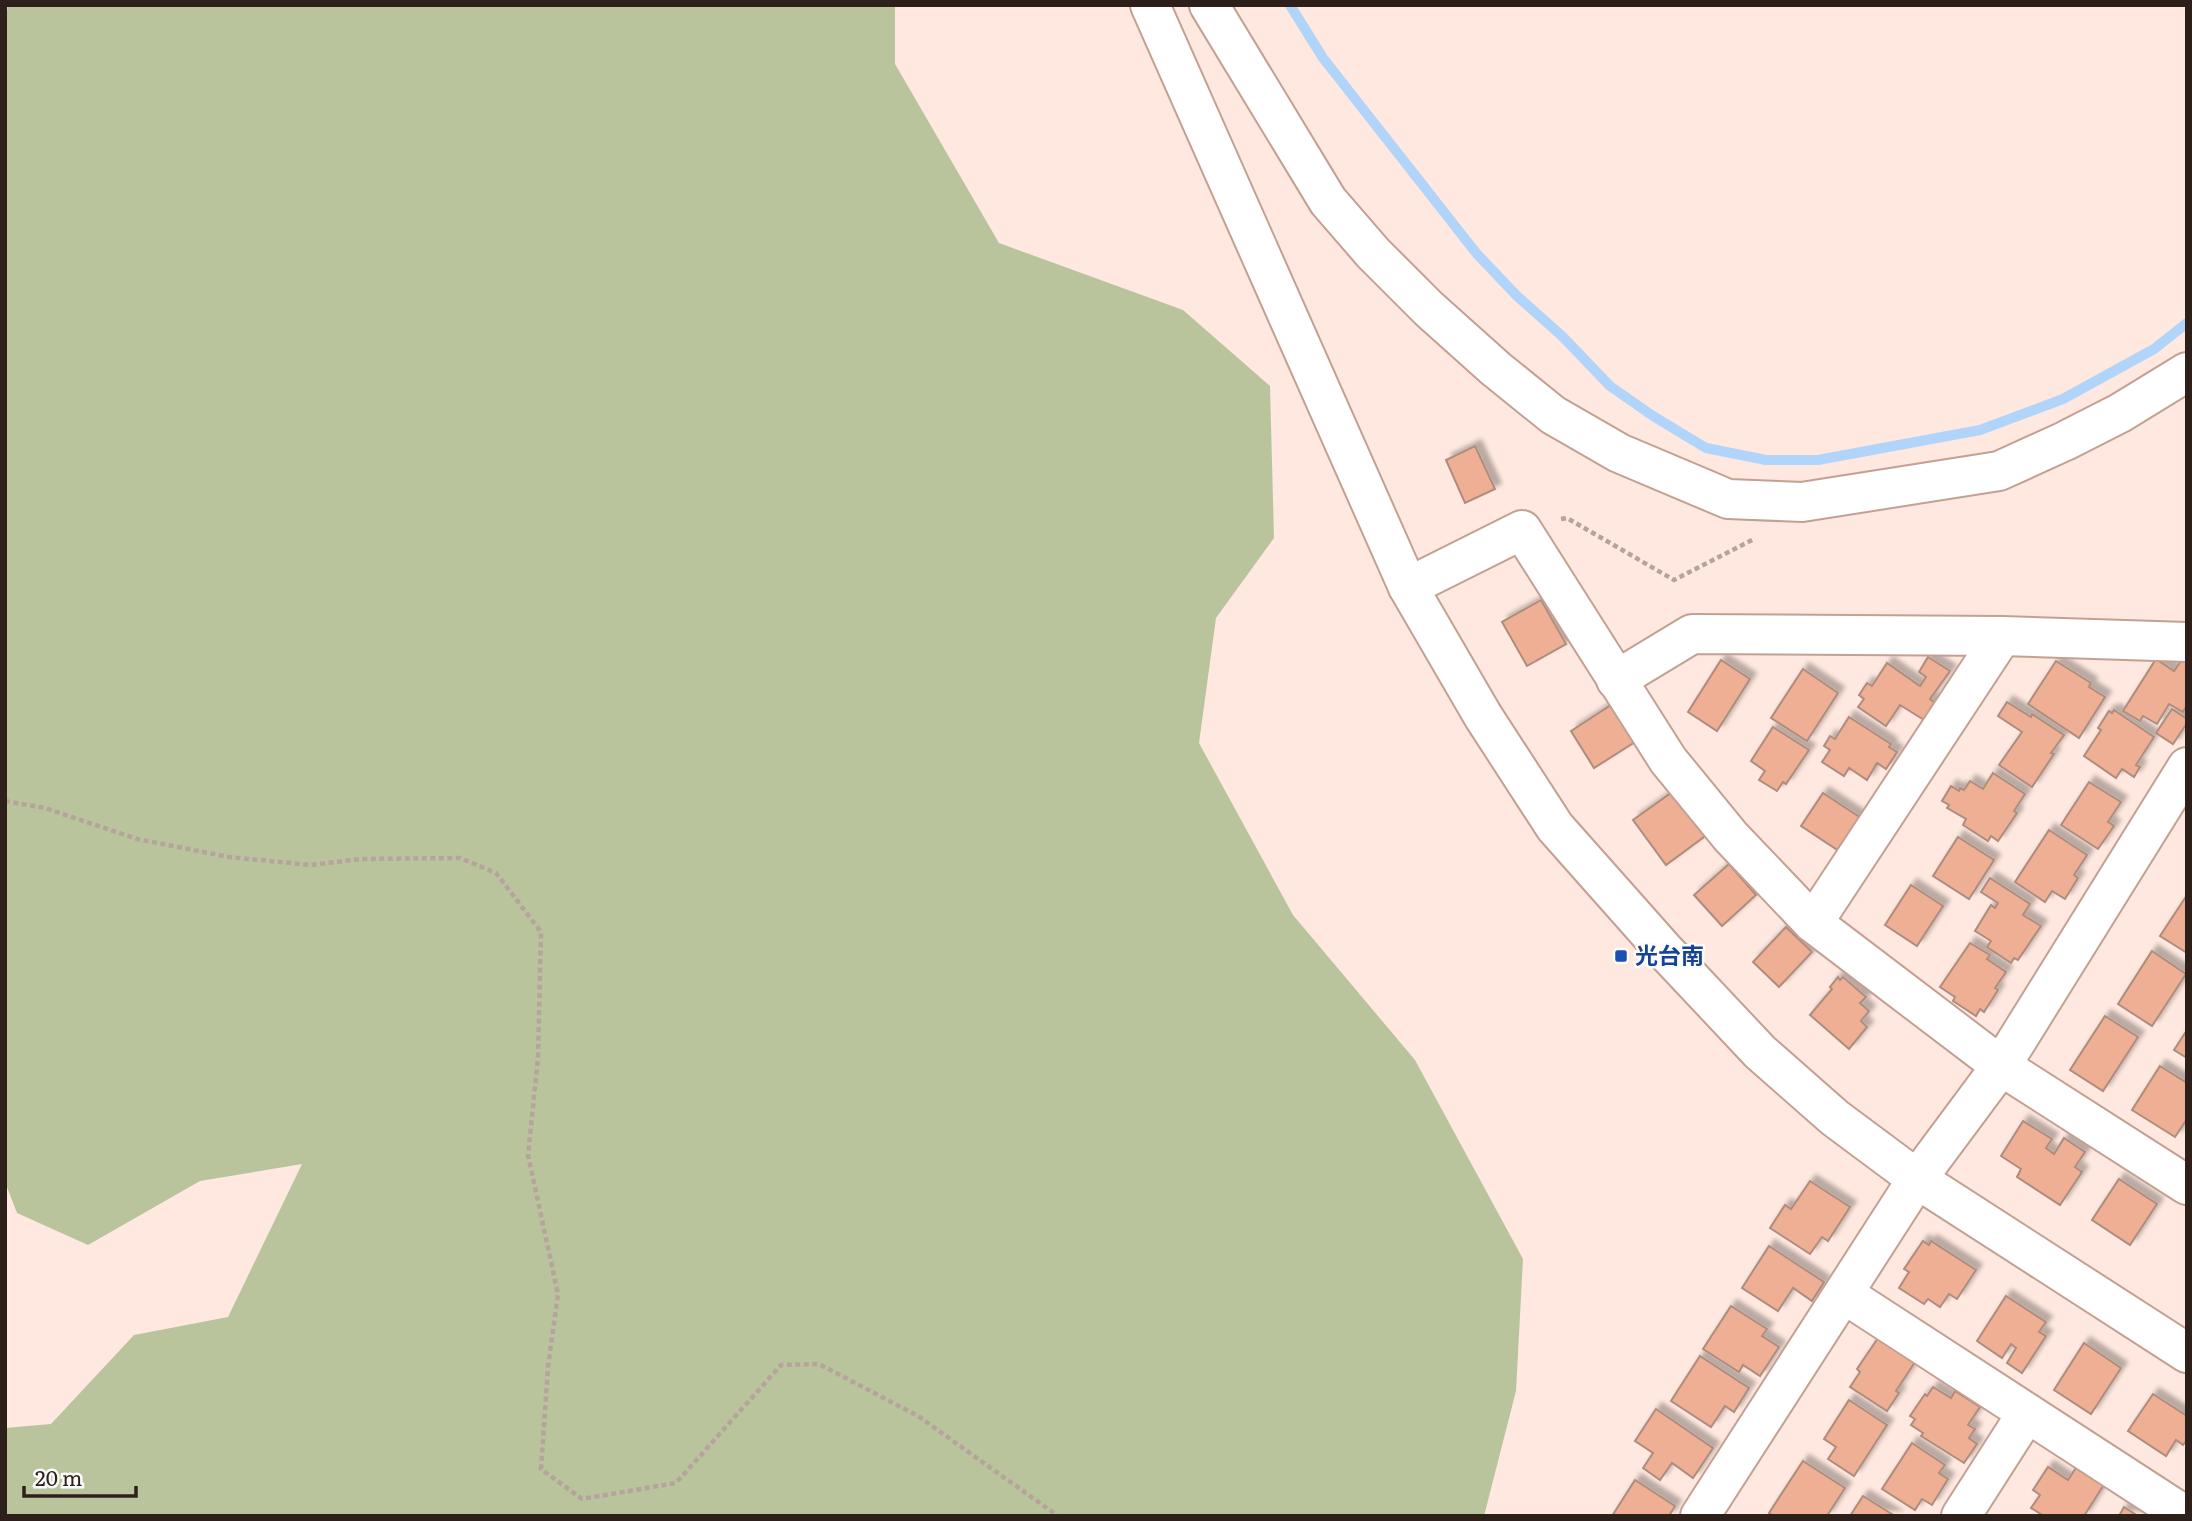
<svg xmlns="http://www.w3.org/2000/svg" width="2192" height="1521" viewBox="0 0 2192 1521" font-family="Literata,'Noto Sans JP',serif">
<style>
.green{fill:#b9c49d}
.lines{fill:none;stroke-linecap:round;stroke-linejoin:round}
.stream{stroke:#b1d4fb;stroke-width:10}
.building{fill:#eeaf94;stroke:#ae8c7e;stroke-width:2;filter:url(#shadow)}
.minor-casing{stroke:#c3a092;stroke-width:42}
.path{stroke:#b6a39c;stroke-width:4.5;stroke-dasharray:5 3.5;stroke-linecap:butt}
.minor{stroke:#fff;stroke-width:38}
.transit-dot{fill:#1a4fb4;stroke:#fbfbfb;stroke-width:2.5}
.labels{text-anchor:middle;stroke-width:5;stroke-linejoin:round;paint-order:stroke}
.transit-label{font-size:23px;font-weight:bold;fill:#164399;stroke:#fbfbfb;text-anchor:start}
</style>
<defs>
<filter id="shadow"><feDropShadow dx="6" dy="-6" stdDeviation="2" flood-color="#0004"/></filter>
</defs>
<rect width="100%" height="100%" fill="#fee8df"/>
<polygon class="green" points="8,5 895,5 895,64 999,243 1183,310 1270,386 1274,538 1216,618 1199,743 1293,915 1415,1060 1523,1259 1516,1391 1484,1516 5,1516 5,1428 51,1424 134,1335 228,1317 302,1164 200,1181 88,1245 17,1213 5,1182 5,24"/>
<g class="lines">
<polyline class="stream" points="1290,5 1323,58 1477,254 1517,296 1562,336 1610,386 1653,416 1706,448 1766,460 1818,460 1980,430 2063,399 2154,349 2187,323"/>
</g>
<g class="building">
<polygon points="1475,446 1495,489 1465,503 1446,460"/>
<polygon points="1541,600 1566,644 1527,666 1502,622"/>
<polygon points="2185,655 2187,657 2187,705 2183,712 2169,704 2157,724 2143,716 2140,721 2123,711 2156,659 2174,671"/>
<polygon points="1928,657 1950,671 1930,699 1935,703 1924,720 1900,705 1886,726 1858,707 1864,699 1859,695 1867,683 1872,686 1887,663 1920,686 1926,677 1919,672"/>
<polygon points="1721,660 1750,679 1717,731 1688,712"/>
<polygon points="2056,661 2091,683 2089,687 2105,697 2079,738 2028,704"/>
<polygon points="1803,669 1838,693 1807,741 1771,718"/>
<polygon points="2007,702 2031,717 2032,714 2064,735 2051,753 2054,754 2032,787 1999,765 2022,732 1998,716"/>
<polygon points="1611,705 1635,742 1594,768 1571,731"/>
<polygon points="2172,709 2187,719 2187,723 2173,744 2156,733"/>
<polygon points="2114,710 2154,737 2136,765 2140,767 2134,777 2122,769 2116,778 2084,756 2101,730 2098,728 2109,711 2112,713"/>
<polygon points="1849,717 1891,744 1889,747 1897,752 1886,769 1877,763 1867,780 1849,768 1844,776 1822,762 1830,750 1824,746 1830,736 1835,739"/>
<polygon points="1773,727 1809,750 1786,784 1783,782 1777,791 1759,780 1765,771 1751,761"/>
<polygon points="1993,773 2025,794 2014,811 2017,813 1998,841 1991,836 1988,841 1963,825 1966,819 1947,808 1949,805 1942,801 1951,786 1959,791 1960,788 1964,790 1970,781 1983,789"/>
<polygon points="2089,782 2121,802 2108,822 2114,826 2098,849 2061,825"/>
<polygon points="1675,790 1708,834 1666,865 1633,820"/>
<polygon points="1823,793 1861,818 1839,851 1801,826"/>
<polygon points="2049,830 2087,855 2074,875 2078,878 2065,899 2052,891 2045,902 2015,882"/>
<polygon points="1958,837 1994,860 1969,899 1933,876"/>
<polygon points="1729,864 1756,895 1722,926 1694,895"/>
<polygon points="1990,878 2030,904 2023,915 2041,926 2018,960 2014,958 2011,963 1987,947 1991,941 1975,931 1991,905 1995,908 1998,903 1981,892"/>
<polygon points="1911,885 1943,906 1917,946 1885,925"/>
<polygon points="2187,895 2187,953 2160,936"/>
<polygon points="1786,927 1812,952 1779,987 1753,962"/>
<polygon points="1970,943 1990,955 1987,959 2006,972 1995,988 1998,990 1984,1012 1980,1009 1976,1016 1953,1001 1955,997 1940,987"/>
<polygon points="2152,951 2186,974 2152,1026 2118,1004"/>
<polygon points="1838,977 1840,980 1843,977 1866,997 1860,1003 1869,1011 1861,1021 1867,1027 1849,1049 1810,1015 1832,989 1830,987"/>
<polygon points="2105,1016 2138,1037 2103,1091 2070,1070"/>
<polygon points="2187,1030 2187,1058 2174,1050"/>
<polygon points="2160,1066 2187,1083 2187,1119 2175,1137 2132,1110"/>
<polygon points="2023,1121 2052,1139 2046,1148 2054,1154 2064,1138 2085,1152 2075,1167 2082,1172 2060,1205 2017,1177 2021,1169 2001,1156"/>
<polygon points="2119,1179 2157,1204 2130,1245 2092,1220"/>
<polygon points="1810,1181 1850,1207 1828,1241 1822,1237 1810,1254 1770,1228 1785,1205 1791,1209"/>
<polygon points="1923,1241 1929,1245 1931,1241 1976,1270 1957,1299 1949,1294 1940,1307 1928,1299 1924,1304 1899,1288 1909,1272 1904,1269"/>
<polygon points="1769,1246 1824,1282 1812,1301 1793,1288 1778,1311 1742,1288"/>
<polygon points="2006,1296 2046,1322 2039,1332 2046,1336 2022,1373 2007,1363 2016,1348 2011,1344 2002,1358 1977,1341"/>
<polygon points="1731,1306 1767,1329 1762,1336 1779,1347 1760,1376 1743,1365 1739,1372 1703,1349"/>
<polygon points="1878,1338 1915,1362 1896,1391 1899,1393 1887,1411 1850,1387 1860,1372 1857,1369"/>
<polygon points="2084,1343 2121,1368 2091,1414 2054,1390"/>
<polygon points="1700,1356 1749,1388 1734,1412 1725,1406 1711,1427 1671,1401"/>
<polygon points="1933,1387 1951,1398 1955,1391 1980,1407 1968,1425 1975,1429 1969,1438 1977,1444 1964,1463 1921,1436 1923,1433 1911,1425 1915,1419 1910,1416 1925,1394 1927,1396"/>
<polygon points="2153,1394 2187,1416 2187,1440 2183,1445 2176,1440 2166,1456 2128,1431"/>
<polygon points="1849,1400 1887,1425 1854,1476 1828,1459 1836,1447 1824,1439"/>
<polygon points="1656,1409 1713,1448 1693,1478 1672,1463 1660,1480 1643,1468 1653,1453 1635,1441"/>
<polygon points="1912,1443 1945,1465 1939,1473 1948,1479 1932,1505 1922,1499 1915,1510 1882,1489"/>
<polygon points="1803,1461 1845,1488 1827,1516 1774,1516 1769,1513"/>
<polygon points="2077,1466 2105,1483 2084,1516 2044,1516 2031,1508 2040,1495 2033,1490 2048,1467 2068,1480"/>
<polygon points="1635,1480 1675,1506 1669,1516 1612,1516"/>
<polygon points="1863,1496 1895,1516 1850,1516"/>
<polygon points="2124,1507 2138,1516 2119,1516"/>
</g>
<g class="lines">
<defs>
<g id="minor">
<polyline points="1150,5 1408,587 1483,716 1555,827 1665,951 1760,1052 1835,1118 1917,1179 2187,1353"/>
<polyline points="1209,5 1328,201 1373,253 1429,309 1496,369 1553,415 1619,453 1728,499 1802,502 1999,471 2065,441 2120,413 2187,372"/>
<polyline points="1408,587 1522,530 1668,760 1731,837 1813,923 2001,1066 2187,1185"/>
<polyline points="1616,680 1692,634 2002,636 2187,642"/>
<polyline points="1813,923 2002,636"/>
<polyline points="1844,1294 2186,1516"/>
<polyline points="1700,1516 1917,1179 2001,1066 2187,767"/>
<polyline points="1961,1516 2027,1413"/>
</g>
</defs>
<use href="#minor" class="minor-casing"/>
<g class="path">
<polyline points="1561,519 1567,518 1674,580 1754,539"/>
<polyline points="5,801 45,808 137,839 229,857 311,865 360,859 460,858 496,873 541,932 538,1058 528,1155 558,1294 548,1367 541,1469 582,1499 676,1483 781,1365 819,1364 918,1416 1058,1516"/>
</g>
<use href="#minor" class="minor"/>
</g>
<rect class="transit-dot" x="1614" y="949" width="14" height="14" rx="3.5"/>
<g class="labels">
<g class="transit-label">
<text x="1635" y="964">光台南</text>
</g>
</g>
<rect width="2192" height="1521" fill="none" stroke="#2d201b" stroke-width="14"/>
<path d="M24 1486v10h112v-10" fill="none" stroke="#2d201b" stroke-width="3.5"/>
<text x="35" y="1486" font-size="21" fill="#2d201b" stroke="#fbfbfb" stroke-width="5" paint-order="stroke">20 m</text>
</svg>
